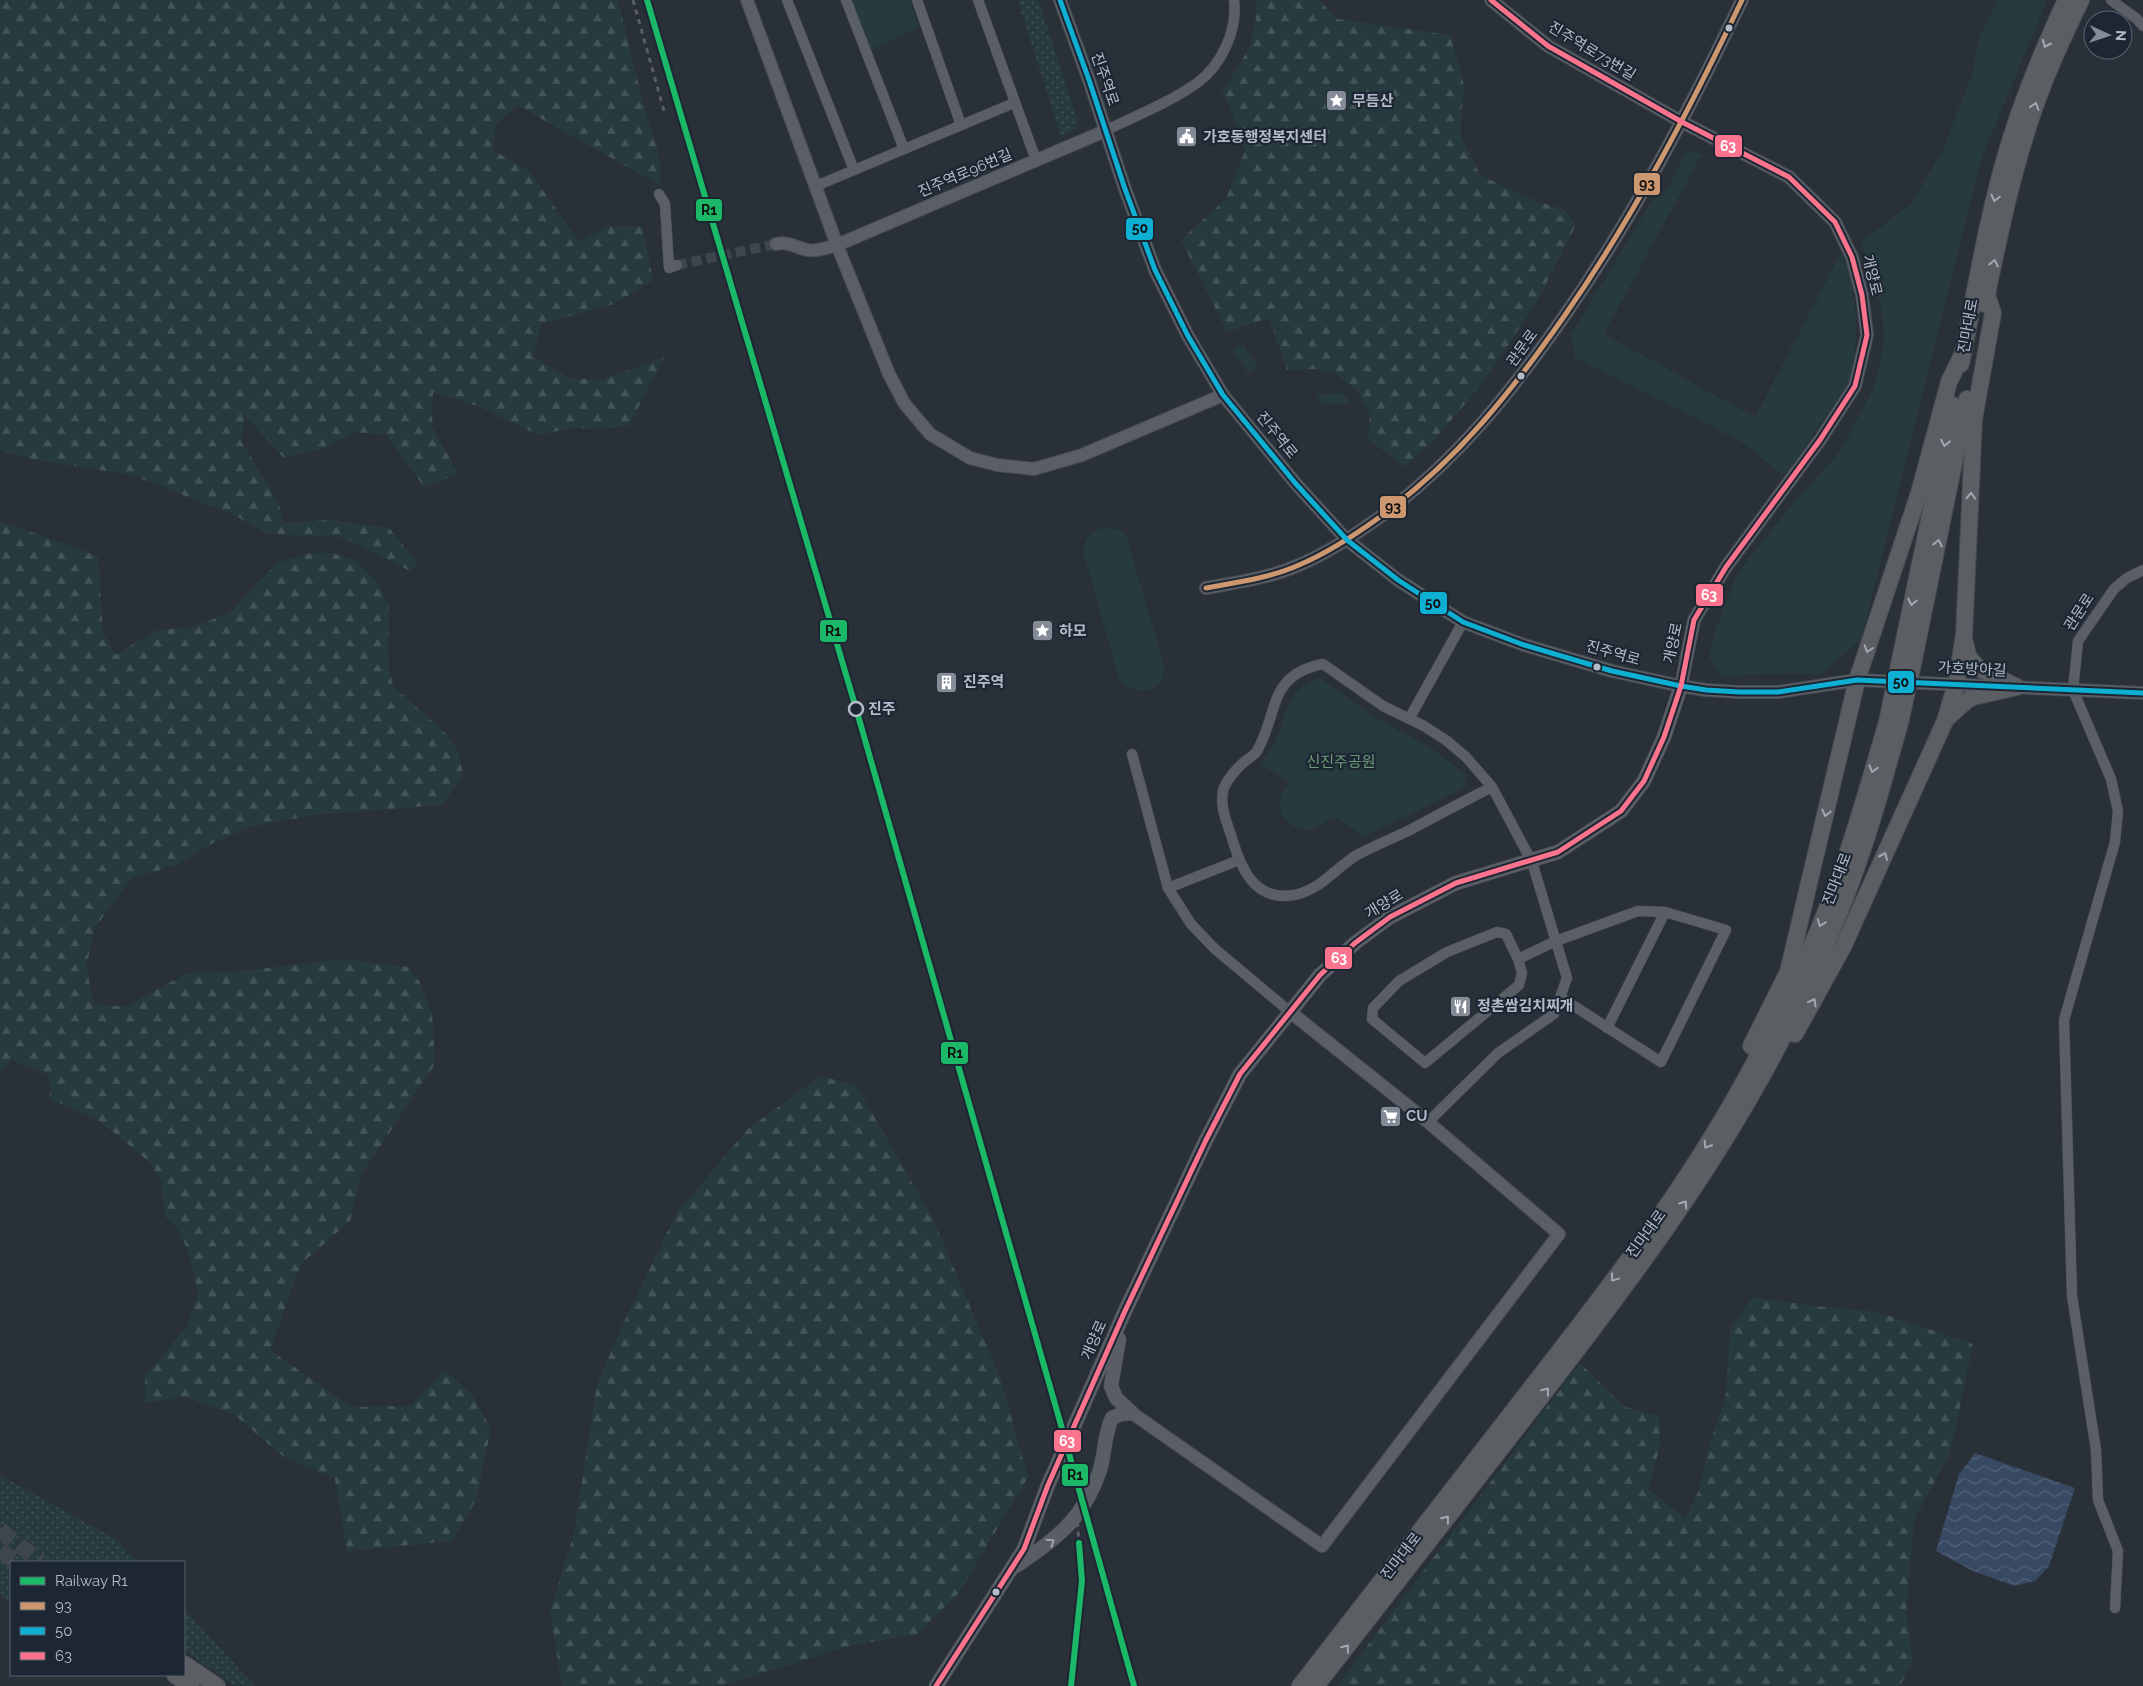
<svg xmlns="http://www.w3.org/2000/svg" width="2143" height="1686" viewBox="0 0 2143 1686" font-family="Raleway,'Noto Sans KR',sans-serif">
<style>
.grass{fill:url(#grass-dots)}
.forest{fill:url(#forest-firs)}
.green{fill:#273a3e}
.water{fill:url(#water-waves)}
.lines{fill:none;stroke-linecap:round;stroke-linejoin:round}
.minor-tunnel{stroke:#3f454e;stroke-width:10;stroke-dasharray:10 5;stroke-linecap:butt}
.trunk-tunnel{stroke:#3f454e;stroke-width:16;stroke-dasharray:16 8;stroke-linecap:butt}
.minor-casing{stroke:#484c53;stroke-width:11}
.tertiary-casing{stroke:#484c53;stroke-width:14}
.secondary-casing{stroke:#484c53;stroke-width:15}
.trunk-casing{stroke:#474c53;stroke-width:18}
.minor{stroke:#5a5e66;stroke-width:10}
.tertiary{stroke:#5a5e66;stroke-width:12}
.secondary{stroke:#595d64;stroke-width:14}
.trunk{stroke:#5b5f64;stroke-width:16}
.rail{stroke:#595d64;stroke-width:3;stroke-dasharray:5 5;stroke-linecap:butt}
.trunk-bridge-casing{stroke:#474c53;stroke-width:18;stroke-linecap:butt}
.trunk-bridge{stroke:#5b5f64;stroke-width:16}
.bus-1-casing{stroke:#1d2633;stroke-width:9}
.bus-2-casing{stroke:#1d2633;stroke-width:9}
.bus-3-casing{stroke:#1d2633;stroke-width:9}
.bus-1{stroke:#cd976f;stroke-width:5}
.bus-2{stroke:#0dafd3;stroke-width:5}
.bus-3{stroke:#fc738d;stroke-width:5}
.rail-1-casing{stroke:#1d2633;stroke-width:10}
.rail-1{stroke:#1ab867;stroke-width:6}
.oneway{stroke:#a2a9b5}
.oneway2{stroke:#9da4b0}
.bus-dot{fill:#b4bcc9;stroke:#1d2633;stroke-width:2}
.stop-dot{fill:#1d2633;stroke:#b4bcc9;stroke-width:2.5}
.labels{text-anchor:middle;stroke-width:4.5;stroke-linejoin:round;paint-order:stroke}
.street-label{font-size:15px;fill:#b4bcc9;stroke:#1d2633}
.poi-label{font-size:15px;font-weight:bold;fill:#b4bcc9;stroke:#1d2633;text-anchor:start}
.stop-label{font-size:15px;font-weight:bold;fill:#b4bcc9;stroke:#1d2633;text-anchor:start}
.park-label{font-size:15px;fill:#6b9a76;stroke:#1d2633}
.line-badge{stroke:#1d2633;stroke-width:2}
.badge-label{font-size:14px;text-anchor:middle;font-weight:bold;fill:#fff}
.pale-badge-label{font-size:14px;text-anchor:middle;font-weight:bold;fill:#111}
</style>
<defs>
<pattern id="grass-dots" width="8" height="8" patternUnits="userSpaceOnUse" patternTransform="scale(1.25)"><rect width="8" height="8" fill="#273a3e"/><path d="M2 2h.1M6 6h.1" fill="none" stroke="#445559" stroke-width="1.8" stroke-linecap="round"/></pattern>
<pattern id="forest-firs" width="22" height="20" patternUnits="userSpaceOnUse" patternTransform="scale(1.25)"><rect width="22" height="20" fill="#273a3e"/><path d="M5 1l3.5 6h-7zM16 11l3.5 6h-7z" fill="#445559"/></pattern>
<pattern id="water-waves" width="16" height="10" patternUnits="userSpaceOnUse" patternTransform="scale(1.25)"><rect width="16" height="10" fill="#384963"/><path d="M0 5q4-4 8 0t8 0" fill="none" stroke="#526178"/></pattern>
</defs>
<rect width="100%" height="100%" fill="#2a3038"/>
<g class="grass">
<polygon points="1023,0 1036,0 1039,2 1078,122 1076,129 1061,136 1018,2"/>
<polygon points="0,1475 115,1539 138,1562 11,1562 11,1603 0,1594"/>
<polygon points="184,1609 255,1686 235,1686 184,1651"/>
</g>
<g class="forest">
<polygon points="0,0 618,0 645,110 659,155 661,186 517,105 496,125 493,150 530,172 579,241 610,226 642,226 653,280 614,304 541,324 533,357 571,379 604,379 665,357 629,425 601,429 572,428 538,435 477,406 433,392 432,426 458,474 424,487 386,435 356,432 323,449 284,458 245,416 241,441 278,502 284,523 328,520 389,528 418,563 410,571 342,537 267,534 234,515 132,475 42,461 0,451"/>
<polygon points="1256,0 1319,0 1337,19 1450,35 1464,85 1460,135 1480,175 1534,200 1565,210 1576,225 1539,298 1483,383 1435,439 1404,467 1368,439 1370,414 1358,392 1337,374 1315,369 1287,370 1269,318 1227,332 1181,240 1226,199 1245,151 1231,110 1222,93 1249,48 1256,18"/>
<polygon points="0,521 98,556 103,632 116,655 154,631 195,626 229,613 277,563 310,553 332,553 355,560 379,584 389,606 388,664 393,686 446,734 458,751 463,774 443,805 319,814 250,827 211,844 177,865 132,878 96,926 86,966 94,1004 124,1007 188,973 232,972 344,959 408,967 419,981 432,1013 435,1064 361,1175 350,1221 301,1264 270,1350 351,1407 410,1406 445,1370 473,1396 491,1429 476,1500 452,1541 347,1551 335,1479 283,1456 233,1414 185,1397 145,1403 145,1376 187,1326 198,1294 189,1253 177,1228 165,1217 161,1183 152,1164 98,1120 50,1099 49,1075 12,1060 0,1072"/>
<polygon points="820,1076 856,1085 933,1219 1000,1377 1028,1477 959,1593 917,1634 849,1646 722,1686 562,1686 550,1612 574,1533 597,1384 629,1311 677,1212 748,1129"/>
<polygon points="1752,1297 1816,1306 1878,1312 1973,1344 1950,1454 1914,1520 1906,1612 1913,1661 1900,1686 1337,1686 1580,1363 1625,1407 1659,1416 1660,1447 1648,1489 1685,1518 1699,1490 1708,1449 1726,1395 1730,1329"/>
</g>
<g class="green">
<polygon points="851,0 910,0 919,28 871,49"/>
<polygon points="1998,0 2047,0 1980,162 1861,639 1821,675 1794,673 1722,676 1709,658 1717,626 1737,574 1790,507 1842,449 1874,387 1885,338 1878,290 1861,242 1913,202 1944,147 1972,74 1980,36"/>
<polygon points="1688,152 1702,154 1604,334 1755,417 1841,253 1852,280 1856,318 1855,355 1850,381 1788,472 1782,475 1742,442 1575,358 1571,335 1653,199 1668,188 1684,156"/>
<polygon points="1243,344 1258,367 1248,373 1233,350"/>
<polygon points="1343,393 1351,403 1323,405 1315,394"/>
<path d="M1106,527L1120,530L1126,535L1165,668C1164,672 1163,677 1162,680C1151,698 1126,692 1118,676L1083,550C1085,537 1093,530 1106,527Z"/>
<path d="M1319,678L1381,721L1430,747L1466,775L1464,788L1364,837L1335,817L1308,831C1293,829 1276,817 1280,799C1281,793 1287,787 1289,782L1260,764C1265,757 1272,749 1276,741C1288,714 1285,689 1319,678Z"/>
</g>
<polygon class="water" points="1975,1453 2075,1488 2049,1566 2035,1581 2014,1586 1973,1571 1936,1551 1959,1474"/>
<g class="lines">
<polyline class="minor-tunnel" points="677,265 776,244"/>
<g class="trunk-tunnel">
<polyline points="0,1530 40,1562"/>
<polyline points="0,1550 16,1562"/>
</g>
<defs>
<g id="minor">
<polyline points="787,0 854,170"/>
<polyline points="846,0 904,149"/>
<polyline points="917,0 961,125"/>
<polyline points="978,0 1036,160"/>
<polyline points="2111,0 2137,19 2143,26"/>
<path d="M1105,131C1135,116 1169,103 1197,83C1221,66 1238,30 1234,0"/>
<polyline points="816,186 1014,103"/>
<polyline points="659,194 665,204 669,268 677,265"/>
<polyline points="1409,719 1463,622"/>
<polyline points="1132,754 1168,888 1191,924 1215,949 1289,1011"/>
<polyline points="1168,888 1239,860"/>
<polyline points="1518,959 1506,934 1497,932 1447,952 1399,981 1373,1008 1372,1019 1425,1063 1519,985 1522,973 1518,959 1556,941 1638,911 1665,912 1726,930 1661,1062 1560,997"/>
<polyline points="1607,1028 1665,912"/>
<path d="M1428,1122L1498,1053L1554,1014L1567,978L1532,862L1492,787L1466,757L1447,741L1424,726L1383,706L1323,664C1267,675 1279,713 1257,751C1254,756 1247,759 1243,763C1236,769 1225,782 1223,791C1220,807 1226,820 1231,835C1240,866 1253,902 1294,895C1321,890 1335,868 1357,855C1374,846 1391,839 1408,831C1436,816 1464,801 1492,787"/>
<polyline points="2115,1608 2118,1551 2098,1500 2096,1450 2072,1296 2064,1020 2115,842 2118,811 2111,779 2073,690 2078,641 2114,589 2127,578 2143,570"/>
</g>
<g id="tertiary">
<polyline points="747,0 837,245 889,374 904,403 930,434 970,458 997,465 1034,469 1082,455 1223,395"/>
<polyline points="1060,0 1089,80 1125,189 1155,270 1188,336 1223,395 1296,484 1347,540 1398,580 1463,622 1524,645 1612,671 1681,686 1706,690 1739,692 1778,692 1857,680 2143,693"/>
<polyline points="1491,0 1548,46 1682,122 1789,177 1835,222 1852,257 1862,295 1867,335 1855,386 1820,440 1726,567 1694,620 1681,686"/>
<path d="M776,244C789,241 796,248 808,250C818,252 828,247 837,245L1105,131"/>
<path d="M1206,588C1238,582 1270,578 1299,565C1330,552 1358,533 1384,514C1459,458 1512,391 1565,315C1634,216 1690,109 1742,0"/>
<polyline points="1132,1413 1322,1546 1559,1234 1428,1122 1289,1011"/>
</g>
<g id="secondary">
<path d="M1016,1566C1056,1539 1084,1519 1100,1470C1105,1453 1104,1435 1112,1418L1121,1414L1132,1413L1116,1398L1111,1386L1119,1339"/>
<polyline points="936,1686 1024,1549 1048,1485 1125,1311 1206,1140 1240,1074 1320,975 1355,943 1390,917 1456,883 1558,852 1621,811 1644,781 1664,737 1681,686"/>
</g>
<g id="trunk">
<path d="M1985,304C1999,236 2013,167 2037,101C2049,67 2065,33 2081,0"/>
<path d="M1961,364C1976,288 1988,211 2011,138C2026,90 2045,45 2066,0"/>
<polyline points="1914,659 1967,399"/>
<polyline points="1900,660 1953,405"/>
<polyline points="1946,719 1966,701 1973,697 2017,687 1978,668 1968,656 1965,642"/>
<polyline points="1795,1034 1843,947 1945,721 1956,684 1964,635 1974,419 1993,313 1987,295"/>
<polyline points="1751,1046 1788,972 1857,680 1919,493 1949,382 1963,353"/>
<polyline points="184,1664 217,1686"/>
<polyline points="175,1675 191,1686"/>
<path d="M1300,1686C1375,1590 1449,1493 1524,1397C1604,1294 1684,1192 1746,1078C1786,1007 1821,931 1847,854C1862,810 1874,766 1887,722"/>
<path d="M1316,1686C1387,1594 1459,1503 1530,1411C1623,1291 1716,1169 1785,1033C1813,977 1839,919 1859,860C1875,815 1887,768 1900,723"/>
</g>
</defs>
<use href="#minor" class="minor-casing"/>
<use href="#tertiary" class="tertiary-casing"/>
<use href="#secondary" class="secondary-casing"/>
<use href="#trunk" class="trunk-casing"/>
<use href="#minor" class="minor"/>
<use href="#tertiary" class="tertiary"/>
<use href="#secondary" class="secondary"/>
<use href="#trunk" class="trunk"/>
<g class="rail">
<polyline points="633,0 664,111"/>
<polyline points="1071,1686 1082,1581 1076,1505"/>
</g>
<defs>
<g id="trunk-bridge">
<polyline points="1887,722 1900,660"/>
<polyline points="1900,723 1914,659"/>
</g>
</defs>
<use href="#trunk-bridge" class="trunk-bridge-casing"/>
<use href="#trunk-bridge" class="trunk-bridge"/>
<defs>
<path id="bus-1" d="M1206,588C1238,582 1270,578 1299,565C1330,552 1358,533 1384,514C1459,458 1512,391 1565,315C1634,216 1690,109 1742,0"/>
<polyline id="bus-2" points="1060,0 1089,80 1125,189 1155,270 1188,336 1223,395 1296,484 1347,540 1398,580 1463,622 1524,645 1612,671 1681,686 1706,690 1739,692 1778,692 1857,680 2143,693"/>
<polyline id="bus-3" points="936,1686 1024,1549 1048,1485 1125,1311 1206,1140 1240,1074 1320,975 1355,943 1390,917 1456,883 1558,852 1621,811 1644,781 1664,737 1681,686 1694,620 1726,567 1820,440 1855,386 1867,335 1862,295 1852,257 1835,222 1789,177 1682,122 1548,46 1491,0"/>
</defs>
<use href="#bus-1" class="bus-1-casing"/>
<use href="#bus-2" class="bus-2-casing"/>
<use href="#bus-3" class="bus-3-casing"/>
<use href="#bus-1" class="bus-1"/>
<use href="#bus-2" class="bus-2"/>
<use href="#bus-3" class="bus-3"/>
<defs>
<g id="rail-1">
<polyline points="647,0 855,705 1059,1418 1134,1686"/>
<polyline points="1071,1686 1082,1581 1079,1543"/>
</g>
</defs>
<use href="#rail-1" class="rail-1-casing"/>
<use href="#rail-1" class="rail-1"/>
</g>
<defs><path id="oneway-chevron" d="M-2-3.5L2.5 0L-2 3.5" fill="none" stroke-width="1.6" stroke-linecap="round" stroke-linejoin="round" transform="scale(1.25)"/></defs>
<g class="oneway">
<use href="#oneway-chevron" transform="translate(2046 44) rotate(114)"/>
<use href="#oneway-chevron" transform="translate(2035 106) rotate(-71)"/>
<use href="#oneway-chevron" transform="translate(1995 198) rotate(105)"/>
<use href="#oneway-chevron" transform="translate(1994 263) rotate(-78)"/>
<use href="#oneway-chevron" transform="translate(1945 443) rotate(101)"/>
<use href="#oneway-chevron" transform="translate(1971 496) rotate(-87)"/>
<use href="#oneway-chevron" transform="translate(1938 543) rotate(-78)"/>
<use href="#oneway-chevron" transform="translate(1912 602) rotate(102)"/>
<use href="#oneway-chevron" transform="translate(1868 649) rotate(108)"/>
<use href="#oneway-chevron" transform="translate(1873 769) rotate(106)"/>
<use href="#oneway-chevron" transform="translate(1826 813) rotate(103)"/>
<use href="#oneway-chevron" transform="translate(1884 856) rotate(-66)"/>
<use href="#oneway-chevron" transform="translate(1821 923) rotate(111)"/>
<use href="#oneway-chevron" transform="translate(1813 1002) rotate(-61)"/>
<use href="#oneway-chevron" transform="translate(1707 1145) rotate(122)"/>
<use href="#oneway-chevron" transform="translate(1684 1204) rotate(-55)"/>
<use href="#oneway-chevron" transform="translate(1614 1278) rotate(127)"/>
<use href="#oneway-chevron" transform="translate(1546 1391) rotate(-52)"/>
<use href="#oneway-chevron" transform="translate(1446 1519) rotate(-52)"/>
<use href="#oneway-chevron" transform="translate(1346 1648) rotate(-52)"/>
</g>
<use class="oneway2" href="#oneway-chevron" transform="translate(1051 1542) rotate(-35)"/>
<defs>
<symbol id="sight-square" viewBox="-11 -11 22 22"><rect x="-9" y="-9" width="18" height="18" rx="4" fill="#848b96" stroke="#1d2633"/><path d="M0-6L1.8-2.2L6-1.7L2.9 1.2L3.7 5.4L0 3.3L-3.7 5.4L-2.9 1.2L-6-1.7L-1.8-2.2Z" fill="#fff"/></symbol>
<symbol id="civic-square" viewBox="-11 -11 22 22"><rect x="-9" y="-9" width="18" height="18" rx="4" fill="#848b96" stroke="#1d2633"/><path d="M-.6-6.5H3V-4.5H.6V-3L4-1V1h2V6H-6V1h2V-1L-.6-3ZM-1.2 2.5V6h2.4V2.5Z" fill="#fff"/></symbol>
<symbol id="building-square" viewBox="-11 -11 22 22"><rect x="-9" y="-9" width="18" height="18" rx="4" fill="#848b96" stroke="#1d2633"/><path d="M-4-6H4V6H1V3H-1V6H-4ZM-2.5-4.3h1.7v1.8h-1.7ZM.8-4.3h1.7v1.8H.8ZM-2.5-1h1.7V.8h-1.7ZM.8-1h1.7V.8H.8Z" fill="#fff"/></symbol>
<symbol id="restaurant-square" viewBox="-11 -11 22 22"><rect x="-9" y="-9" width="18" height="18" rx="4" fill="#848b96" stroke="#1d2633"/><path d="M-5-6h1v4h1v-4h1v4h1v-4h1v5L-1.5 .5V6h-2V.5L-5-1ZM5-6V6H3V1.5H1.5Q1.5-4 5-6Z" fill="#fff"/></symbol>
<symbol id="supermarket-square" viewBox="-11 -11 22 22"><rect x="-9" y="-9" width="18" height="18" rx="4" fill="#848b96" stroke="#1d2633"/><path d="M-6-5.5h2.5l.6 2H6L4.5 2H-2.5L-4.4-4H-6ZM-1.5 3.2a1.3 1.3 0 1 0 .1 0ZM3 3.2a1.3 1.3 0 1 0 .1 0Z" fill="#fff"/></symbol>
</defs>
<g fill-rule="evenodd">
<use href="#sight-square" x="1324" y="88" width="25" height="25"/>
<use href="#civic-square" x="1174" y="124" width="25" height="25"/>
<use href="#sight-square" x="1030" y="618" width="25" height="25"/>
<use href="#building-square" x="934" y="670" width="25" height="25"/>
<use href="#restaurant-square" x="1448" y="994" width="25" height="25"/>
<use href="#supermarket-square" x="1378" y="1104" width="25" height="25"/>
</g>
<g class="bus-dot">
<circle cx="1729" cy="28" r="4.5"/>
<circle cx="1521" cy="376" r="4.5"/>
<circle cx="1597" cy="667" r="4.5"/>
<circle cx="996" cy="1592" r="4.5"/>
</g>
<circle class="stop-dot" cx="856" cy="709" r="7"/>
<g class="labels">
<g class="street-label">
<text transform="translate(1592 51) rotate(31)" y="5">진주역로73번길</text>
<text transform="translate(1105 79) rotate(71)" y="5">진주역로</text>
<text transform="translate(965 173) rotate(-23)" y="5">진주역로96번길</text>
<text transform="translate(1872 275) rotate(76)" y="5">개양로</text>
<text transform="translate(1968 326) rotate(-80)" y="5">진마대로</text>
<text transform="translate(1522 348) rotate(-54)" y="5">관문로</text>
<text transform="translate(1277 435) rotate(51)" y="5">진주역로</text>
<text transform="translate(2079 612) rotate(-57)" y="5">관문로</text>
<text transform="translate(1673 643) rotate(-78)" y="5">개양로</text>
<text transform="translate(1613 653) rotate(16)" y="5">진주역로</text>
<text transform="translate(1972 669) rotate(3)" y="5">가호방아길</text>
<text transform="translate(1837 879) rotate(-69)" y="5">진마대로</text>
<text transform="translate(1384 904) rotate(-31)" y="5">개양로</text>
<text transform="translate(1646 1234) rotate(-54)" y="5">진마대로</text>
<text transform="translate(1094 1340) rotate(-66)" y="5">개양로</text>
<text transform="translate(1401 1556) rotate(-52)" y="5">진마대로</text>
</g>
<g class="poi-label">
<text x="1352" y="106">무듬산</text>
<text x="1203" y="142">가호동행정복지센터</text>
<text x="1059" y="636">하모</text>
<text x="963" y="687">진주역</text>
<text x="1477" y="1011">정촌쌈김치찌개</text>
<text x="1406" y="1121">CU</text>
</g>
<g class="stop-label">
<text x="868" y="714">진주</text>
</g>
<g class="park-label">
<text x="1341" y="767">신진주공원</text>
</g>
</g>
<g class="line-badge">
<rect x="1714" y="134" width="29" height="24" rx="5" fill="#fc738d"/>
<rect x="1633" y="172" width="28" height="24" rx="5" fill="#cd976f"/>
<rect x="695" y="198" width="28" height="24" rx="5" fill="#1ab867"/>
<rect x="1125" y="217" width="29" height="24" rx="5" fill="#0dafd3"/>
<rect x="1379" y="495" width="28" height="24" rx="5" fill="#cd976f"/>
<rect x="1695" y="583" width="29" height="24" rx="5" fill="#fc738d"/>
<rect x="1419" y="591" width="29" height="24" rx="5" fill="#0dafd3"/>
<rect x="819" y="619" width="29" height="24" rx="5" fill="#1ab867"/>
<rect x="1887" y="670" width="28" height="24" rx="5" fill="#0dafd3"/>
<rect x="1324" y="946" width="29" height="24" rx="5" fill="#fc738d"/>
<rect x="940" y="1041" width="29" height="24" rx="5" fill="#1ab867"/>
<rect x="1053" y="1429" width="29" height="24" rx="5" fill="#fc738d"/>
<rect x="1061" y="1463" width="28" height="24" rx="5" fill="#1ab867"/>
</g>
<g class="badge-label">
<text x="1728" y="151">63</text>
<text x="1709" y="600">63</text>
<text x="1339" y="963">63</text>
<text x="1067" y="1446">63</text>
</g>
<g class="pale-badge-label">
<text x="1647" y="189">93</text>
<text x="709" y="215">R1</text>
<text x="1140" y="233">50</text>
<text x="1393" y="512">93</text>
<text x="1433" y="608">50</text>
<text x="833" y="636">R1</text>
<text x="1901" y="687">50</text>
<text x="955" y="1058">R1</text>
<text x="1075" y="1480">R1</text>
</g>
<rect x="10" y="1561" width="175" height="115" fill="#1d2633" stroke="#59626f"/>
<rect x="20" y="1577" width="25" height="8" fill="#1ab867" stroke="#59626f"/>
<text x="55" y="1586" font-size="15" fill="#b4bcc9">Railway R1</text>
<rect x="20" y="1602" width="25" height="8" fill="#cd976f" stroke="#59626f"/>
<text x="55" y="1611" font-size="15" fill="#b4bcc9">93</text>
<rect x="20" y="1627" width="25" height="8" fill="#0dafd3" stroke="#59626f"/>
<text x="55" y="1636" font-size="15" fill="#b4bcc9">50</text>
<rect x="20" y="1652" width="25" height="8" fill="#fc738d" stroke="#59626f"/>
<text x="55" y="1661" font-size="15" fill="#b4bcc9">63</text>
<g transform="translate(2108 35) rotate(93)"><circle r="24" fill="#1d2633" stroke="#59626f"/>
<path d="M0-4L9 19L0 12L-9 19Z" fill="#848b96"/>
<text y="-8" font-size="14" font-weight="bold" text-anchor="middle" fill="#b4bcc9">N</text>
</g>
</svg>
